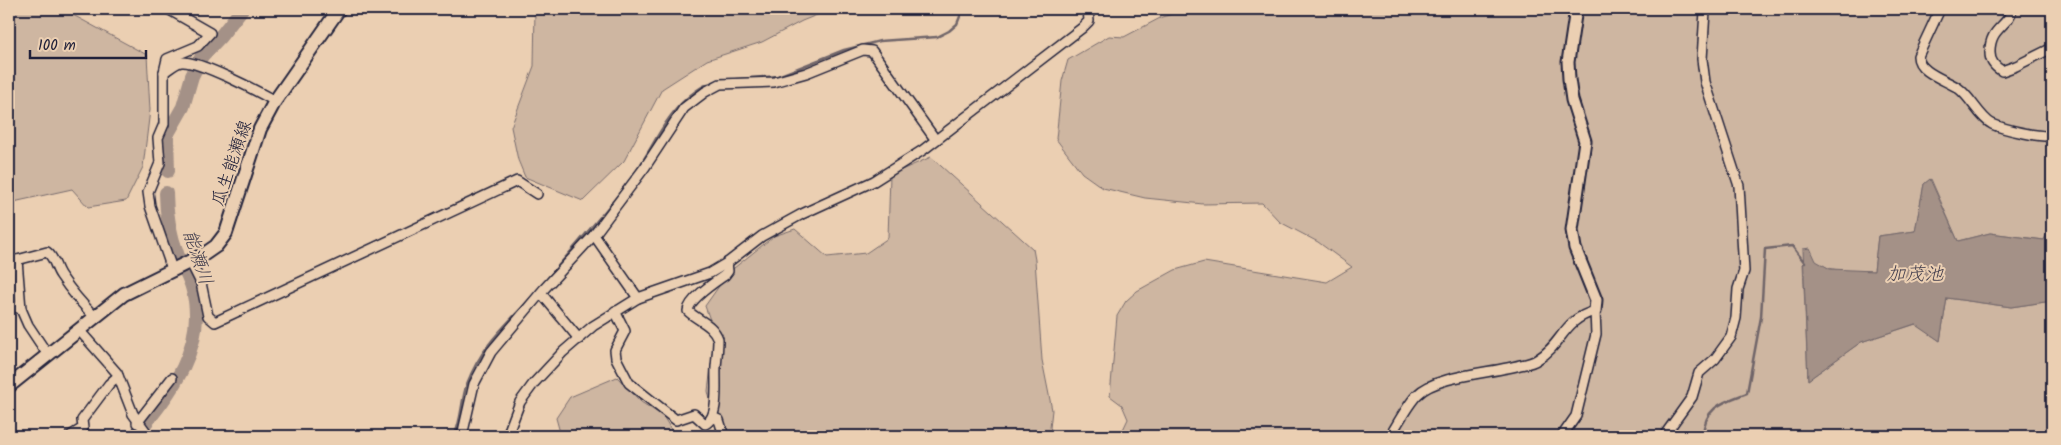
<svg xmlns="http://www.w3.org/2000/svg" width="2061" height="445" viewBox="0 0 2061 445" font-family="Kalam,'Klee One',sans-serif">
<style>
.green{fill:#ceb6a1;stroke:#786c6e}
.water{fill:#a49187;stroke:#706569}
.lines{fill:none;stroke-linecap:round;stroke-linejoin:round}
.stream{stroke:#706569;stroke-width:2.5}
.river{stroke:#a49187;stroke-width:14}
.minor-casing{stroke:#22223b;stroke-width:12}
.tertiary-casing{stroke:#22223b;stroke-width:15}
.secondary-casing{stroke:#22223b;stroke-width:16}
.minor{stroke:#ebcfb2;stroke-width:9}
.tertiary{stroke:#ebcfb2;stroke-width:11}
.secondary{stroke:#ebcfb2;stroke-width:12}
.labels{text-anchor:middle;stroke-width:4;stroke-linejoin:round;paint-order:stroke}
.street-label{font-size:18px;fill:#22223b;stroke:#ebcfb2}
.water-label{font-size:19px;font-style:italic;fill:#423e4e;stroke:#ebcfb2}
</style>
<rect width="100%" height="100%" fill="#ebcfb2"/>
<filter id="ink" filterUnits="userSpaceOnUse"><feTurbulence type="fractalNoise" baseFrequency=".02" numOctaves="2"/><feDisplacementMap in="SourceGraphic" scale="10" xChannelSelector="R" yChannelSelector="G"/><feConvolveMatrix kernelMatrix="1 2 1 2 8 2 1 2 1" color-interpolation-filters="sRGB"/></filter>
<g filter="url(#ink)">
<g class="green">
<polygon points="9,9 62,9 147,55 150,110 143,167 126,201 88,207 72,189 9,203"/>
<polygon points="535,9 862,9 829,10 802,21 762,42 707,60 662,89 624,161 583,201 525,177 518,160 511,127 534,66"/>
<path d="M1190,9H2052V224L2044,240L1990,233L1958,241L1931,179L1924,184L1915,231L1878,236L1874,271C1861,271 1846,272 1833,269C1818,266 1823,260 1803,263L1808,380L1861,342L1916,324L1940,341L1947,298L2011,307L2052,301V436H1120L1128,419L1122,405L1110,396L1117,316L1126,301L1137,291L1175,270L1204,262L1327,282L1352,267L1318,242L1280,222L1262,203L1203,204L1145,198L1103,188L1082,173L1056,139L1062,81L1068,60L1109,36L1124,37L1162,17Z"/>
<polygon points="931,157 1033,249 1035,260 1042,360 1052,410 1050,428 1058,436 718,436 708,391 715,334 705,306 729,272 774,236 795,229 827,257 866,253 888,238 890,175"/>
<polygon points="617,377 641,402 663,416 675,436 561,436 556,418 570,397"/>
</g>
<polygon class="water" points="1930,179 1958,241 1990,233 2044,240 2052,224 2052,301 2011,307 1947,298 1940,341 1915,324 1861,342 1808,380 1803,249 1810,248 1816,261 1830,269 1874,271 1878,236 1915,231 1924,184"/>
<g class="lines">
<g class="stream">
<polyline points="725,80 778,76 844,50 880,41 937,37 949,31 957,24 963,9"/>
<path d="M544,283C575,245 609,210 637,170C652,148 663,122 682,103C692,93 703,84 717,81"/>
<path d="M454,436C462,421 461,400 467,384C481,347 503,328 529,300"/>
<path d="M1703,436C1704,407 1723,402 1747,393L1761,317L1765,249L1792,246L1805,263"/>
</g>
<g class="river">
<polyline points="168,171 167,135 183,107 192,76 202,56 220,37 242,9"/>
<path d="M135,436C170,394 209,345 192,287C189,276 183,266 178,256C170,235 166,215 166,193"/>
</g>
<defs>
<g id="minor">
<polyline points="168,9 210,33 198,46 167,59 164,72 164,124 158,138 160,163 148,192 150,206 172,269"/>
<path d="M1940,9L1918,56C1918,72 1946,80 1958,88C1970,96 1980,118 1992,124C2006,130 2038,137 2052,136"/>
<path d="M2012,9C2009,27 1989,27 1990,53C1990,62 1995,67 2002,71L2016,66L2052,48"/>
<path d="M164,72C169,69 175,63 181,62C199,60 257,91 275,101"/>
<polyline points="594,235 638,298"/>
<polyline points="9,260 17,260 21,309 28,325 48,355"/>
<path d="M17,260L47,252C55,258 55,268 61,276C71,291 82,304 95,317"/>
<polyline points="190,261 201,283 208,316 215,322 517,181 537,194"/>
<polyline points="541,293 579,339"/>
<polyline points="9,305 21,309"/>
<path d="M615,311L625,331L615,350L616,358L629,383L676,420L694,414L705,424C720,418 715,381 716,367C717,357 718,348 718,339C713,324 698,321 688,311C689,299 715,282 725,275L728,271L727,263"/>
<polyline points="79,330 117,373 133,414 149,436"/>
<polyline points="712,417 719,420 724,436"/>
<polyline points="137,423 172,378"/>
<polyline points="70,436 83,428 82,420 109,384 118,376"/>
<polyline points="462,436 474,384 491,352 544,289 594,235 645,167 684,108 705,92 720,84 774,82 806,73 863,50 872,51 935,139"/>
<polyline points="507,436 520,402 534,383 563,352 593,326 638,298 710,273 727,263 762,236 802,214 874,181 923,150 1082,28 1089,21 1088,9"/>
<path d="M1390,436C1397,425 1408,404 1417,395C1436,375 1493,373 1520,365C1526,364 1533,363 1538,359C1563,344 1562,320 1595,311L1596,334L1576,416L1562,436"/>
<polyline points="1664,436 1692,397 1699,373 1715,359 1731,337 1736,318 1738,289 1744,271 1739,186 1705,82 1702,59 1705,11"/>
</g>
<polyline id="tertiary" points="1576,9 1568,62 1569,79 1572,100 1585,141 1572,230 1575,248 1596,300 1595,311"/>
<polyline id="secondary" points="9,386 124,294 203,255 216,246 226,233 260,129 275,101 339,9"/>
</defs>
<use href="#minor" class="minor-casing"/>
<use href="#tertiary" class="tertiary-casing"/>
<use href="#secondary" class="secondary-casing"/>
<use href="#minor" class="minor"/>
<use href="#tertiary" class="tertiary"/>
<use href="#secondary" class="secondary"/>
</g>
</g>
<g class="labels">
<g class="street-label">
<text transform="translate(231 163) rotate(-71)" y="6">瓜生能瀬線</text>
</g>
<g class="water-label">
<text transform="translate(199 257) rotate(72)" y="7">能瀬川</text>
<text x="1915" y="280">加茂池</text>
</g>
</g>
<rect width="2061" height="445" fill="none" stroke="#ebcfb2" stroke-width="30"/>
<rect x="15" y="15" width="2031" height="415" fill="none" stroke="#22223b" stroke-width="2" filter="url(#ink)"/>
<path d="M30 50v8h116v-8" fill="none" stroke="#22223b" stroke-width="2.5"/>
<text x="38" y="50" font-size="15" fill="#22223b" stroke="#ebcfb2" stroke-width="4" paint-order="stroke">100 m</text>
</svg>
